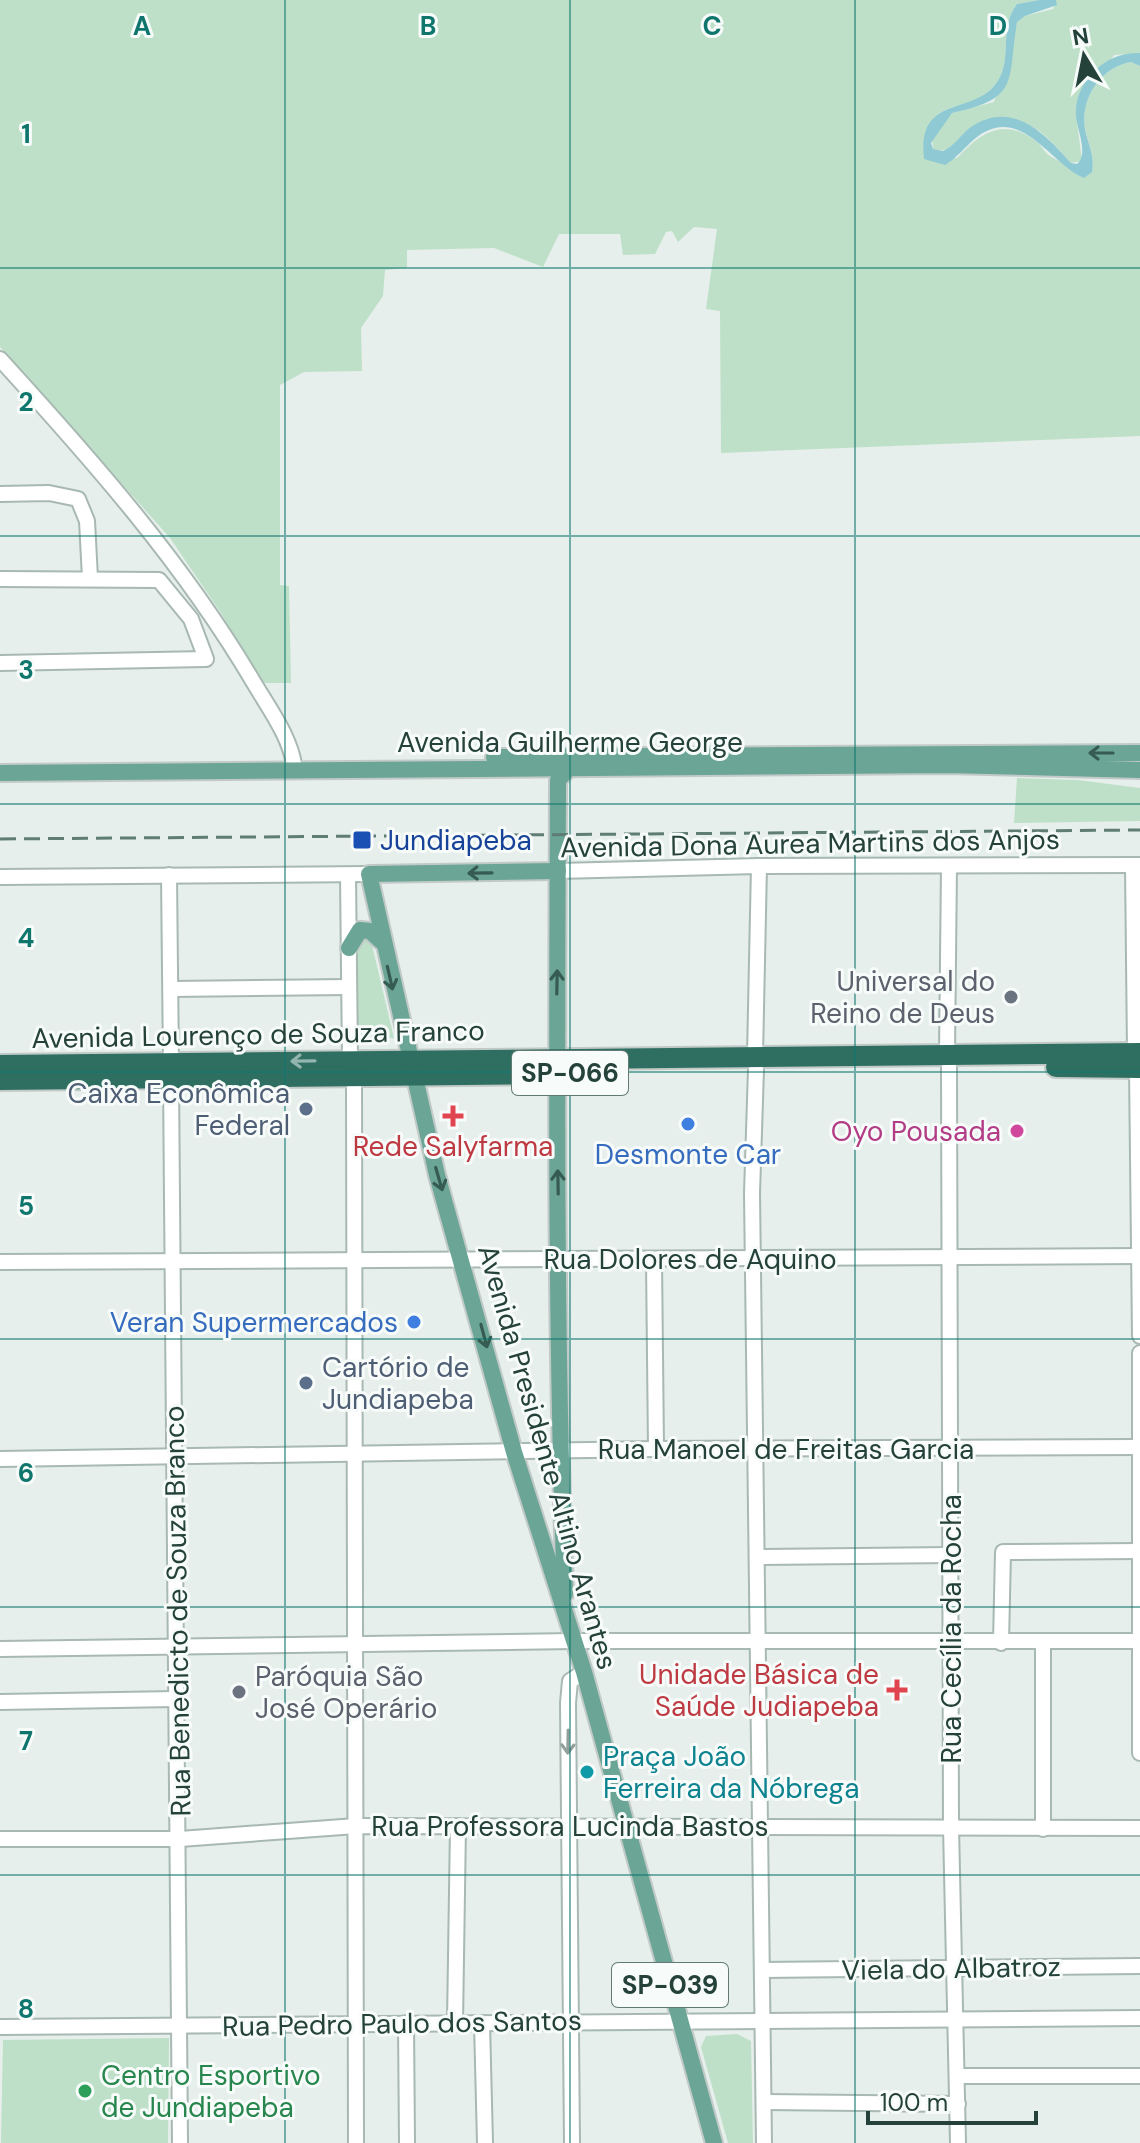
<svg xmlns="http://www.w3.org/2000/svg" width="1140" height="2143" viewBox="0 0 1140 2143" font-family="'DM Sans',sans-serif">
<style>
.green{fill:#bfe0c8}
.water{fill:#8ec9d4}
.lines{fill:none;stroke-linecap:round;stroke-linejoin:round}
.minor-casing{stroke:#a8b8b2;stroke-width:18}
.major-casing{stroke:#c2cac8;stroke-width:20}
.highway-casing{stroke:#c2cac8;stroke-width:24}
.minor{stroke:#fff;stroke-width:14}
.major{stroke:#6aa596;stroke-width:16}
.highway{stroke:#2f6f62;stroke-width:20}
.rail{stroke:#5f7d75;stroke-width:3;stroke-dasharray:16 8;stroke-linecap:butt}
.oneway{stroke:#365b51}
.oneway2{stroke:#93b5ae}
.oneway3{stroke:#92a09c}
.grid{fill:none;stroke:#0f766e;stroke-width:2;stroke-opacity:0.55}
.transit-dot{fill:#1a4fb4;stroke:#f7fbf9;stroke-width:3}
.worship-dot{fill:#6b7280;stroke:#f7fbf9;stroke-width:3}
.service-dot{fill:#5c6f8a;stroke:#f7fbf9;stroke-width:3}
.health-dot{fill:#e0444e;stroke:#f7fbf9;stroke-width:3}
.shop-dot{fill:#3f7fe0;stroke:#f7fbf9;stroke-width:3}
.hotel-dot{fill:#d1479c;stroke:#f7fbf9;stroke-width:3}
.culture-dot{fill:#0f9aa8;stroke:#f7fbf9;stroke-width:3}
.leisure-dot{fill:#2e9e5b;stroke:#f7fbf9;stroke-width:3}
.labels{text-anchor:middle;stroke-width:6;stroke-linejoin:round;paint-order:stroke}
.shield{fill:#f7fbf9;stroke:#637a73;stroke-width:2}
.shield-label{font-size:26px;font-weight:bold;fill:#24423a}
.street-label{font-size:28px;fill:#24423a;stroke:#f7fbf9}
.transit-label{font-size:28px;fill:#164399;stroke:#f7fbf9;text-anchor:start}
.worship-label{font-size:28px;fill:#5b616d;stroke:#f7fbf9;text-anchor:end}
.service-label{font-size:28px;fill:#4e5e75;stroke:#f7fbf9;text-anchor:end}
.hotel-label{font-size:28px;fill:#b23c85;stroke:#f7fbf9;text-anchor:end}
.health-label{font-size:28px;fill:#be3a42;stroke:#f7fbf9}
.shop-label{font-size:28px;fill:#366cbe;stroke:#f7fbf9}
.culture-label{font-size:28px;fill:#0d838f;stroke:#f7fbf9;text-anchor:start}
.leisure-label{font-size:28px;fill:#27864d;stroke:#f7fbf9;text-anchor:start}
.grid-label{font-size:26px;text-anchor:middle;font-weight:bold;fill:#0f766e;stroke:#f7fbf9;stroke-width:6;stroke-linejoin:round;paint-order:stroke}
</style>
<rect width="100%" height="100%" fill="#e6efeb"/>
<g class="green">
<path d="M0,0H1039L1017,4C997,28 1015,62 994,86C966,120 925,88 924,158H957C982,131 1005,117 1037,142C1042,146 1045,153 1050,156C1061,164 1079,167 1092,172C1095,155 1088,145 1085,128C1080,98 1101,67 1131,62L1140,66V436L721,453L720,311L706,309L717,229L694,227L678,242L672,231L666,232L655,254L623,255L620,234H559L543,267L494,248L407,250V268L385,270L383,296L361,328L362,371L304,372L280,385V585L289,586L291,683H260L221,613L170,538L0,347Z"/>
<path d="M1056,0H1140V53L1114,55L1076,114L1082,161L1071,163C1030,117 1032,121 971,127C960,139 950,155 933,149L932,137L952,113L994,102L1017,22L1025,16L1053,9Z"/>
<polygon points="1017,778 1078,780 1140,788 1140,821 1014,823"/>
<polygon points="365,937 372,945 394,1038 358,1039 355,952"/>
<polygon points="737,2034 751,2041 753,2143 728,2143 701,2047 706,2036"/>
<polygon points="169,2038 168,2143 1,2143 3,2040"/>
</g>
<path class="water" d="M1039,0H1056L1057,5L1025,16L1017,22C1007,82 1021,98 952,113L931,143L933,149L943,151C955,146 960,135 971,127C1013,99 1045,134 1071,163L1077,164C1089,154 1077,130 1076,116C1074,81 1106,51 1140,53V66L1131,62C1101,67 1080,98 1085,129C1088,145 1095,155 1092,172L1084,178C1054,166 1026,114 989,130C971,137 962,155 945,165L924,159C917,95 970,115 994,86C1015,62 997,29 1017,4Z"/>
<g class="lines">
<defs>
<g id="minor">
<path d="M0,359C93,461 184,564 254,683C270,710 292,739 295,771"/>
<polyline points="0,494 49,493 78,499 87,521 90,578"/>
<polyline points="0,579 159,580 191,619 206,659 0,663"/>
<polyline points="1133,865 1135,1053"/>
<polyline points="558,871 759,866 1140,865"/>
<polyline points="169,875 171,1063"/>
<polyline points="348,875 350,1060"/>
<polyline points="0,877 369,874"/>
<polyline points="171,989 349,987"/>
<polyline points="947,1054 949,866"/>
<polyline points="755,1056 759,866"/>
<polyline points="949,1067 951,1827 958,2143"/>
<polyline points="1137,1068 1140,1336"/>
<polyline points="756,1069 752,1193 764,2143"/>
<polyline points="354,1077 356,2143"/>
<polyline points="171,1079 180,2143"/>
<polyline points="654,1260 656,1449"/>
<polyline points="0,1262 1140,1256"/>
<polyline points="1140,1353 1140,1753"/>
<polyline points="0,1459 656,1449 1140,1447"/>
<polyline points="757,1557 951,1555"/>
<polyline points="1043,1642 1043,1829"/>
<polyline points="1001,1643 1003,1552 1139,1551"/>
<polyline points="0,1649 574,1641 1140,1641"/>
<polyline points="0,1702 176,1699"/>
<polyline points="0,1839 180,1839 356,1826 1140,1828"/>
<polyline points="762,1970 1140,1966"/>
<polyline points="406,2023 407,2143"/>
<polyline points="455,2023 458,1826"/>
<polyline points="482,2023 485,2143"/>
<polyline points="0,2027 1140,2018"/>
<polyline points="958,2076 1140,2076"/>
<polyline points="764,2102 958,2104"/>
<polyline points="572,2143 568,1703 570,1681 584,1672"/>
</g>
<g id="major">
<polyline points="494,757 1140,753"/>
<polyline points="0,773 947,765 1140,770"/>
<polyline points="558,871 369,874 437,1175 514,1452 584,1672 714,2143"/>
<polyline points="349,948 360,930 370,931 381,941"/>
<path d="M565,1594C555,1323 557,1051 558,780L569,768"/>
</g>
<g id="highway">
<polyline points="0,1065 1140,1053"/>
<polyline points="1056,1067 1140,1068"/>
<polyline points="0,1080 560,1074"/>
</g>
</defs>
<use href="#minor" class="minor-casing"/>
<use href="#major" class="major-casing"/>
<use href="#highway" class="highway-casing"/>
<use href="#minor" class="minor"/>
<use href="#major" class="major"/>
<use href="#highway" class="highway"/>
<polyline class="rail" points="0,839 1140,830"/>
</g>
<defs><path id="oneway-shaft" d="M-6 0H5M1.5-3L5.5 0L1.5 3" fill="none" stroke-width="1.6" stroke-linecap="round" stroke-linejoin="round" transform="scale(2)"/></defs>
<g class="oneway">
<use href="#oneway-shaft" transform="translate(1101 753) rotate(-180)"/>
<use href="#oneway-shaft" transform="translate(480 873) rotate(179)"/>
<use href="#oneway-shaft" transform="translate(390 978) rotate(77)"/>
<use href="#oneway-shaft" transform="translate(557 982) rotate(-89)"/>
<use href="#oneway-shaft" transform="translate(439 1179) rotate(74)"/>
<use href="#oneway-shaft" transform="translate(558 1182) rotate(-91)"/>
<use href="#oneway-shaft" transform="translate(484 1336) rotate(75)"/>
</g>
<use class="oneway2" href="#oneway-shaft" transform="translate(303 1061) rotate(179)"/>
<use class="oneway3" href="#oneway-shaft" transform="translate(568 1742) rotate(91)"/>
<path class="grid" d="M285,0V2143M570,0V2143M855,0V2143M0,268H1140M0,536H1140M0,804H1140M0,1072H1140M0,1339H1140M0,1607H1140M0,1875H1140"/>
<rect class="transit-dot" x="352" y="830" width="20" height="20" rx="4"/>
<g class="worship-dot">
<circle cx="1011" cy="997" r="8"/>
<circle cx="239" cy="1692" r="8"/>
</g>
<g class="service-dot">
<circle cx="306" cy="1109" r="8"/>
<circle cx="306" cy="1383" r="8"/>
</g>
<g class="health-dot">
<path d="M449 1104h8v8h8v8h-8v8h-8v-8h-8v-8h8z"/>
<path d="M893 1678h8v8h8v8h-8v8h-8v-8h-8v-8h8z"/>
</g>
<g class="shop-dot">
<circle cx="688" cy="1124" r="8"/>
<circle cx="414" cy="1322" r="8"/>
</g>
<circle class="hotel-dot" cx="1017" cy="1131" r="8"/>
<circle class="culture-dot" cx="587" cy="1772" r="8"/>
<circle class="leisure-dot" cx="85" cy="2091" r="8"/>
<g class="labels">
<g class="shield">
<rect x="512" y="1051" width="116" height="44" rx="6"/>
<rect x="612" y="1963" width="116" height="44" rx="6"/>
</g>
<g class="shield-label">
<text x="570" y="1082">SP-066</text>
<text x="670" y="1994">SP-039</text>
</g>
<g class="street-label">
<text x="570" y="752">Avenida Guilherme George</text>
<text transform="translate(810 843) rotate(-1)" y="10">Avenida Dona Aurea Martins dos Anjos</text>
<text transform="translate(258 1034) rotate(-1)" y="10">Avenida Lourenço de Souza Franco</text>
<text x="690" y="1269">Rua Dolores de Aquino</text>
<text x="786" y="1459">Rua Manoel de Freitas Garcia</text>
<text transform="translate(548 1457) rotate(74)" y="10">Avenida Presidente Altino Arantes</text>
<text transform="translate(177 1611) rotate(-91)" y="10">Rua Benedicto de Souza Branco</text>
<text transform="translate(951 1629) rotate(-90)" y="10">Rua Cecília da Rocha</text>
<text x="570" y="1836">Rua Professora Lucinda Bastos</text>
<text transform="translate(951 1968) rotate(-1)" y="10">Viela do Albatroz</text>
<text transform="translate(402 2023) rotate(-1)" y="10">Rua Pedro Paulo dos Santos</text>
</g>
<g class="transit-label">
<text x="380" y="850">Jundiapeba</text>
</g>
<g class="worship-label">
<text x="995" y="991">Universal do<tspan x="995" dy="32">Reino de Deus</tspan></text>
<text x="255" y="1686" text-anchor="start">Paróquia São<tspan x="255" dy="32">José Operário</tspan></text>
</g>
<g class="service-label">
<text x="290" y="1103">Caixa Econômica<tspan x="290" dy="32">Federal</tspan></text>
<text x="322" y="1377" text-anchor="start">Cartório de<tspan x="322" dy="32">Jundiapeba</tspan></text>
</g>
<g class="hotel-label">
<text x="1001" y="1141">Oyo Pousada</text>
</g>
<g class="health-label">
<text x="453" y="1156">Rede Salyfarma</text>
<text x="879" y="1684" text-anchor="end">Unidade Básica de<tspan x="879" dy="32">Saúde Judiapeba</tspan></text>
</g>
<g class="shop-label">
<text x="688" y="1164">Desmonte Car</text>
<text x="398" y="1332" text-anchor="end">Veran Supermercados</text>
</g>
<g class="culture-label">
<text x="603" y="1766">Praça João<tspan x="603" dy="32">Ferreira da Nóbrega</tspan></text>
</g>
<g class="leisure-label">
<text x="101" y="2085">Centro Esportivo<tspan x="101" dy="32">de Jundiapeba</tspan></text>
</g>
</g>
<g class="grid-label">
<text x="142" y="35">A</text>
<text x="428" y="35">B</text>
<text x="712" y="35">C</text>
<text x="998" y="35">D</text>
<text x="26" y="143">1</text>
<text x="26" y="411">2</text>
<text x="26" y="679">3</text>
<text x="26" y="947">4</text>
<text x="26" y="1215">5</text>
<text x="26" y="1482">6</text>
<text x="26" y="1750">7</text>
<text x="26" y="2018">8</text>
</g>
<g transform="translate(1084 56) rotate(350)" stroke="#f7fbf9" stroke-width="6" paint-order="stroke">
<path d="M0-6L14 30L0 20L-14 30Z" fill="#24423a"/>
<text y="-12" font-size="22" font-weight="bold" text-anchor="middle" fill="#24423a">N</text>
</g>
<path d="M868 2111v12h168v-12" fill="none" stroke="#24423a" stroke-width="4"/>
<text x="880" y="2111" font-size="24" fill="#24423a" stroke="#f7fbf9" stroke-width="6" paint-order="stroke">100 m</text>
</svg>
